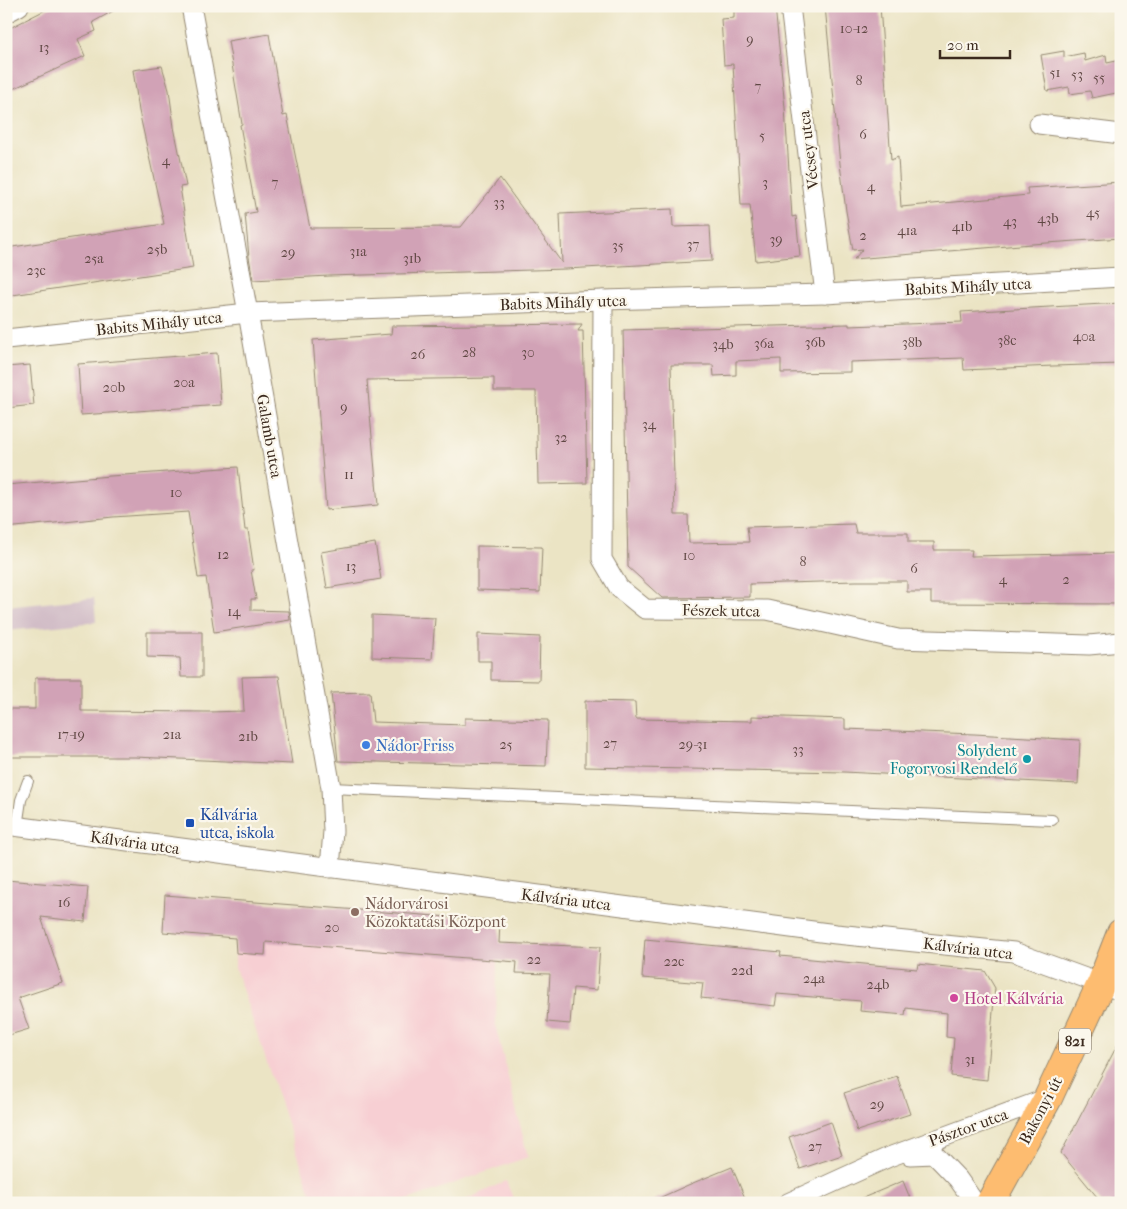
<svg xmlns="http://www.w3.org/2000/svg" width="1127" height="1209" viewBox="0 0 1127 1209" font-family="'IM FELL French Canon',serif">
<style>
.built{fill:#f7cfd3}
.industrial{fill:#d2bdc7}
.building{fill:#d1a2b6}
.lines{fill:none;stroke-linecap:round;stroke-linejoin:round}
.lane-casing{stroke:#938771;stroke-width:12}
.street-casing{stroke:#938771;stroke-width:21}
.primary-casing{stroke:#938771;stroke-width:30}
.lane{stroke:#fff;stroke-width:10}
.street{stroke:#fff;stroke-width:19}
.primary{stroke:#fdbc70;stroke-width:28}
.shop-dot{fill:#3f7fe0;stroke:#fbf7ec;stroke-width:2}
.culture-dot{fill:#0f9aa8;stroke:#fbf7ec;stroke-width:2}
.transit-dot{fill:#1a4fb4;stroke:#fbf7ec;stroke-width:2}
.education-dot{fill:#8d6e63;stroke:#fbf7ec;stroke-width:2}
.hotel-dot{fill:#d1479c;stroke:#fbf7ec;stroke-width:2}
.labels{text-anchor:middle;stroke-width:4.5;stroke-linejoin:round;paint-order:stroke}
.number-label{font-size:14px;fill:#604844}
.shield{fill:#fbf7ec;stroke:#75685c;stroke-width:1}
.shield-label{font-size:15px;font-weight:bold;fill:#3b2a1e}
.street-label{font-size:16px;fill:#3b2a1e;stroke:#fbf7ec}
.shop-label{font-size:16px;fill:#366cbe;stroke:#fbf7ec;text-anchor:start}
.culture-label{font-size:16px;fill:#0d838f;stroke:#fbf7ec;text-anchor:end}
.transit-label{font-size:16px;fill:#164399;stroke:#fbf7ec;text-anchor:start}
.education-label{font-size:16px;fill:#785e54;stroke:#fbf7ec;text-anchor:start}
.hotel-label{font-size:16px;fill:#b23c85;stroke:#fbf7ec;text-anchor:start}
</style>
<rect width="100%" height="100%" fill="#fbf7ec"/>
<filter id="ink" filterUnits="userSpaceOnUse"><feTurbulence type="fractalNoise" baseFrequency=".02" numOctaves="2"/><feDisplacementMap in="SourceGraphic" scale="10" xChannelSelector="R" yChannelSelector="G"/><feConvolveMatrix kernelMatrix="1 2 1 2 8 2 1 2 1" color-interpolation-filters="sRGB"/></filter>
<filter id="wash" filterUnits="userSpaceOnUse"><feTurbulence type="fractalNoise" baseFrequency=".0096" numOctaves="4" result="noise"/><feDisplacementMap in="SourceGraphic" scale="20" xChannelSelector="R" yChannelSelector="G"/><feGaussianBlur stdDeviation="1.12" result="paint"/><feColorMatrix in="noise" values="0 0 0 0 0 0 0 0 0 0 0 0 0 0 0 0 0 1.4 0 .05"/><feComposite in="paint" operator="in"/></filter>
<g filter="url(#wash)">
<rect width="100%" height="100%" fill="#ebe4c4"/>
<g class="built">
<polygon points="165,895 500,921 497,961 496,1028 528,1157 399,1203 314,1203 235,968 235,938 163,932"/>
<polygon points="506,1181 515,1203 459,1203"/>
</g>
<polygon class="industrial" points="94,598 96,622 6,631 6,607"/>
<g id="blocks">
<g class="building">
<polygon points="53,6 122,6 93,22 96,31 78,39 85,56 6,92 6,30"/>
<polygon points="734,6 775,6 785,108 792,217 796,216 800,256 756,261 750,205 741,205 733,64 724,65 721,19 734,18"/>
<polygon points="825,6 880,6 891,160 898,157 901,207 1028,195 1027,188 1121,182 1121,238 1032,244 854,259 863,249 853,250 846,211 840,164"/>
<polygon points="269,34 283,116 287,115 310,228 461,227 500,178 562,263 560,214 672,209 673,227 710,226 712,261 566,269 329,276 253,280 249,257 245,214 256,212 240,125 242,124 228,41"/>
<polygon points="1064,51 1064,57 1084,53 1085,61 1106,55 1107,63 1121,60 1121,92 1092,98 1090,91 1070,94 1069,87 1047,91 1041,55"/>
<polygon points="162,66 169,90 174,127 186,186 180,187 193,268 6,296 6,248 164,224 139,111 133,70"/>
<polygon points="1121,303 1121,364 1053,366 964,370 963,358 850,362 850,372 781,373 781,359 736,361 736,375 714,376 713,365 671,365 675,515 688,515 689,543 749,542 747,527 854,524 856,533 908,533 908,542 934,542 934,550 972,550 971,556 1121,553 1121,604 931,603 931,592 907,592 907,581 856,581 750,584 750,597 662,598 628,567 623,330 849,324 849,326 962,322 961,312"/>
<polygon points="582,324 578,331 583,331 587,483 538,484 536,391 494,391 494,378 367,380 378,505 326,510 313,340 391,334 392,326"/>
<polygon points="217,353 221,405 81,415 78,364"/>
<polygon points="30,365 34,405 6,408 6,367"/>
<polygon points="238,467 245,530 248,530 254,570 251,570 256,599 251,599 251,610 289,611 290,620 214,632 206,577 198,578 188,512 113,517 6,528 6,485 110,476"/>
<polygon points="375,543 381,579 327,588 321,552"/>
<polygon points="477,546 542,547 540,592 477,590"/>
<polygon points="372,615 435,618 432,659 372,657"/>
<polygon points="147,632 202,632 202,677 181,677 180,658 147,657"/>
<polygon points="478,634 540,637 539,681 491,680 491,661 478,661"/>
<polygon points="279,676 292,764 135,757 6,757 6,709 35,709 35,678 81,678 81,711 209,712 244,711 242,677"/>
<polygon points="370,692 373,722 465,725 465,718 548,720 546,766 338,761 331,693"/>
<polygon points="585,701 635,702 636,719 752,721 752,716 845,719 845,729 974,734 1080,740 1078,784 844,772 585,767"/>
<polygon points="6,880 88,887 85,922 41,917 63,983 18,998 29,1029 6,1036"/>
<polygon points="165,895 500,921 499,943 600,947 597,990 573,988 570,1024 547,1022 550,974 516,973 517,962 266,942 265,955 236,953 235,938 163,932"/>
<polygon points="645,939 781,952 780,956 917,969 918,964 985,971 995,988 987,1080 951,1076 954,1038 946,1037 947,1013 906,1008 905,1015 860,1011 861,1001 777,994 775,1006 701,998 703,983 642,978"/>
<polygon points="1121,1038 1121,1203 1102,1203 1061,1153"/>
<polygon points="897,1076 910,1114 857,1131 844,1093"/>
<polygon points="831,1122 842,1155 800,1169 789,1137"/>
<polygon points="732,1167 747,1203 648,1203 688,1185"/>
<polygon points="903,1181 912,1203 851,1203"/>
</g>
</g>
</g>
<g filter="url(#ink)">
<use href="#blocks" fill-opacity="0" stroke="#938771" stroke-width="1"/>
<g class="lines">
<defs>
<g id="lane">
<polyline points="331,788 1052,820"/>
<polyline points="17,827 21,800 28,781"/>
</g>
<g id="street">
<polyline points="191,6 248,313 331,788 333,831 330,868"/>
<polyline points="790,6 825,294"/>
<polyline points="6,13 19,6"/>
<polyline points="1039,124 1121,134"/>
<polyline points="603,300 602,559 619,588 645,609 767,610 898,639 1089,645 1121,642"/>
<polyline points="6,339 248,313 603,300 825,294 1121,277"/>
<polyline points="6,825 836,934 1014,952 1121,991"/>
<polyline points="910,1155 934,1154 958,1179 975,1203"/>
<polyline points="788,1203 889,1157 1048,1098"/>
</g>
<polyline id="primary" points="990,1203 1048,1098 1101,984 1121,933"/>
</defs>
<use href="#lane" class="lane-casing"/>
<use href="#street" class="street-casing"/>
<use href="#primary" class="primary-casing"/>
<use href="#lane" class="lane"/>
<use href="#street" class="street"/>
<use href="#primary" class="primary"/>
</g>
</g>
<circle class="shop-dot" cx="366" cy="745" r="5"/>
<circle class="culture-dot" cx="1027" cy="759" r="5"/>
<rect class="transit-dot" x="185" y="818" width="10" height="10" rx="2.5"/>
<circle class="education-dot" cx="355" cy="912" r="5"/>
<circle class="hotel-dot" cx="954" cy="998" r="5"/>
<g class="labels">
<g class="number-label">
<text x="854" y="33">10-12</text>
<text x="750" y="44">9</text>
<text x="44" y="52">13</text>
<text x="1055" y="77">51</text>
<text x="1077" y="79">53</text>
<text x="1099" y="82">55</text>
<text x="859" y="85">8</text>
<text x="758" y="91">7</text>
<text x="863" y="139">6</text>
<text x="762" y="140">5</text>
<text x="166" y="165">4</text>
<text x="275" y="187">7</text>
<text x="765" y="187">3</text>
<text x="871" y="191">4</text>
<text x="499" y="207">33</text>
<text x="1093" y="217">45</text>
<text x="1048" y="223">43b</text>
<text x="1010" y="226">43</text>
<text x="962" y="231">41b</text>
<text x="907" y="235">41a</text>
<text x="863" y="240">2</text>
<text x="776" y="244">39</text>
<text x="693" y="249">37</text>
<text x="618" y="250">35</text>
<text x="157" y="254">25b</text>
<text x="358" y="256">31a</text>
<text x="288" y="257">29</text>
<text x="94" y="263">25a</text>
<text x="412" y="263">31b</text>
<text x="36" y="275">23c</text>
<text x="1084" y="341">40a</text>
<text x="1007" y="345">38c</text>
<text x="815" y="347">36b</text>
<text x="912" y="347">38b</text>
<text x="764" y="348">36a</text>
<text x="723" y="349">34b</text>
<text x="469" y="357">28</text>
<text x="528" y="357">30</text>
<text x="418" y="359">26</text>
<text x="184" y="387">20a</text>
<text x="114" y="392">20b</text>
<text x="344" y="412">9</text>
<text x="649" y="429">34</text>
<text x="561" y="442">32</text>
<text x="349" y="479">11</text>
<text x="176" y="497">10</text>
<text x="223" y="559">12</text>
<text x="689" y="560">10</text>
<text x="803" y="566">8</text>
<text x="351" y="571">13</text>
<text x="914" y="573">6</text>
<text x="1003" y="584">4</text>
<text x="1066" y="584">2</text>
<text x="234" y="616">14</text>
<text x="71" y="739">17-19</text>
<text x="172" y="739">21a</text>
<text x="248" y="741">21b</text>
<text x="610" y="748">27</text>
<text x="506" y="749">25</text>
<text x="693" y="749">29-31</text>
<text x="798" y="754">33</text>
<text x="64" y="907">16</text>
<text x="332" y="932">20</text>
<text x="534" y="964">22</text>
<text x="674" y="966">22c</text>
<text x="742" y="975">22d</text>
<text x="814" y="983">24a</text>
<text x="878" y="989">24b</text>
<text x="970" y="1064">31</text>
<text x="877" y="1109">29</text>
<text x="815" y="1151">27</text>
</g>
<rect class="shield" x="1059" y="1028.5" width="32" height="25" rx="4"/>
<g class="shield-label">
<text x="1075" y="1046">821</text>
</g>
<g class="street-label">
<text transform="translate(808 150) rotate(-97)" y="6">Vécsey utca</text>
<text transform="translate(968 286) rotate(-3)" y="6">Babits Mihály utca</text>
<text transform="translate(563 302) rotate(-2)" y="6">Babits Mihály utca</text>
<text transform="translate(159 323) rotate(-6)" y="6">Babits Mihály utca</text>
<text transform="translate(270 436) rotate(80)" y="6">Galamb utca</text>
<text transform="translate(721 610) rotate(1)" y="6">Fészek utca</text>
<text transform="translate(135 842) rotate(8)" y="6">Kálvária utca</text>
<text transform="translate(566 899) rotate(7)" y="6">Kálvária utca</text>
<text transform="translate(968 948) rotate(7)" y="6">Kálvária utca</text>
<text transform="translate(1040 1110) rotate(-62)" y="6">Bakonyi út</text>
<text transform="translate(968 1127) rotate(-20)" y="6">Pásztor utca</text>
</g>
<g class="shop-label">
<text x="376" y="751">Nádor Friss</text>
</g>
<g class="culture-label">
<text x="1017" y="756">Solydent<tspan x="1017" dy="18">Fogorvosi Rendelő</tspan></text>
</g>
<g class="transit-label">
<text x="200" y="820">Kálvária<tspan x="200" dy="18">utca, iskola</tspan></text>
</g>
<g class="education-label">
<text x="365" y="909">Nádorvárosi<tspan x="365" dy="18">Közoktatási Központ</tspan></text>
</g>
<g class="hotel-label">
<text x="964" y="1004">Hotel Kálvária</text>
</g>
</g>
<rect width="1127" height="1209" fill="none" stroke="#fbf7ec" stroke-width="25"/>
<path d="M940 50v8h70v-8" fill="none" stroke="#3b2a1e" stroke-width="2.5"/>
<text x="947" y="50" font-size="15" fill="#3b2a1e" stroke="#fbf7ec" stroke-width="4" paint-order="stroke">20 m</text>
</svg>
